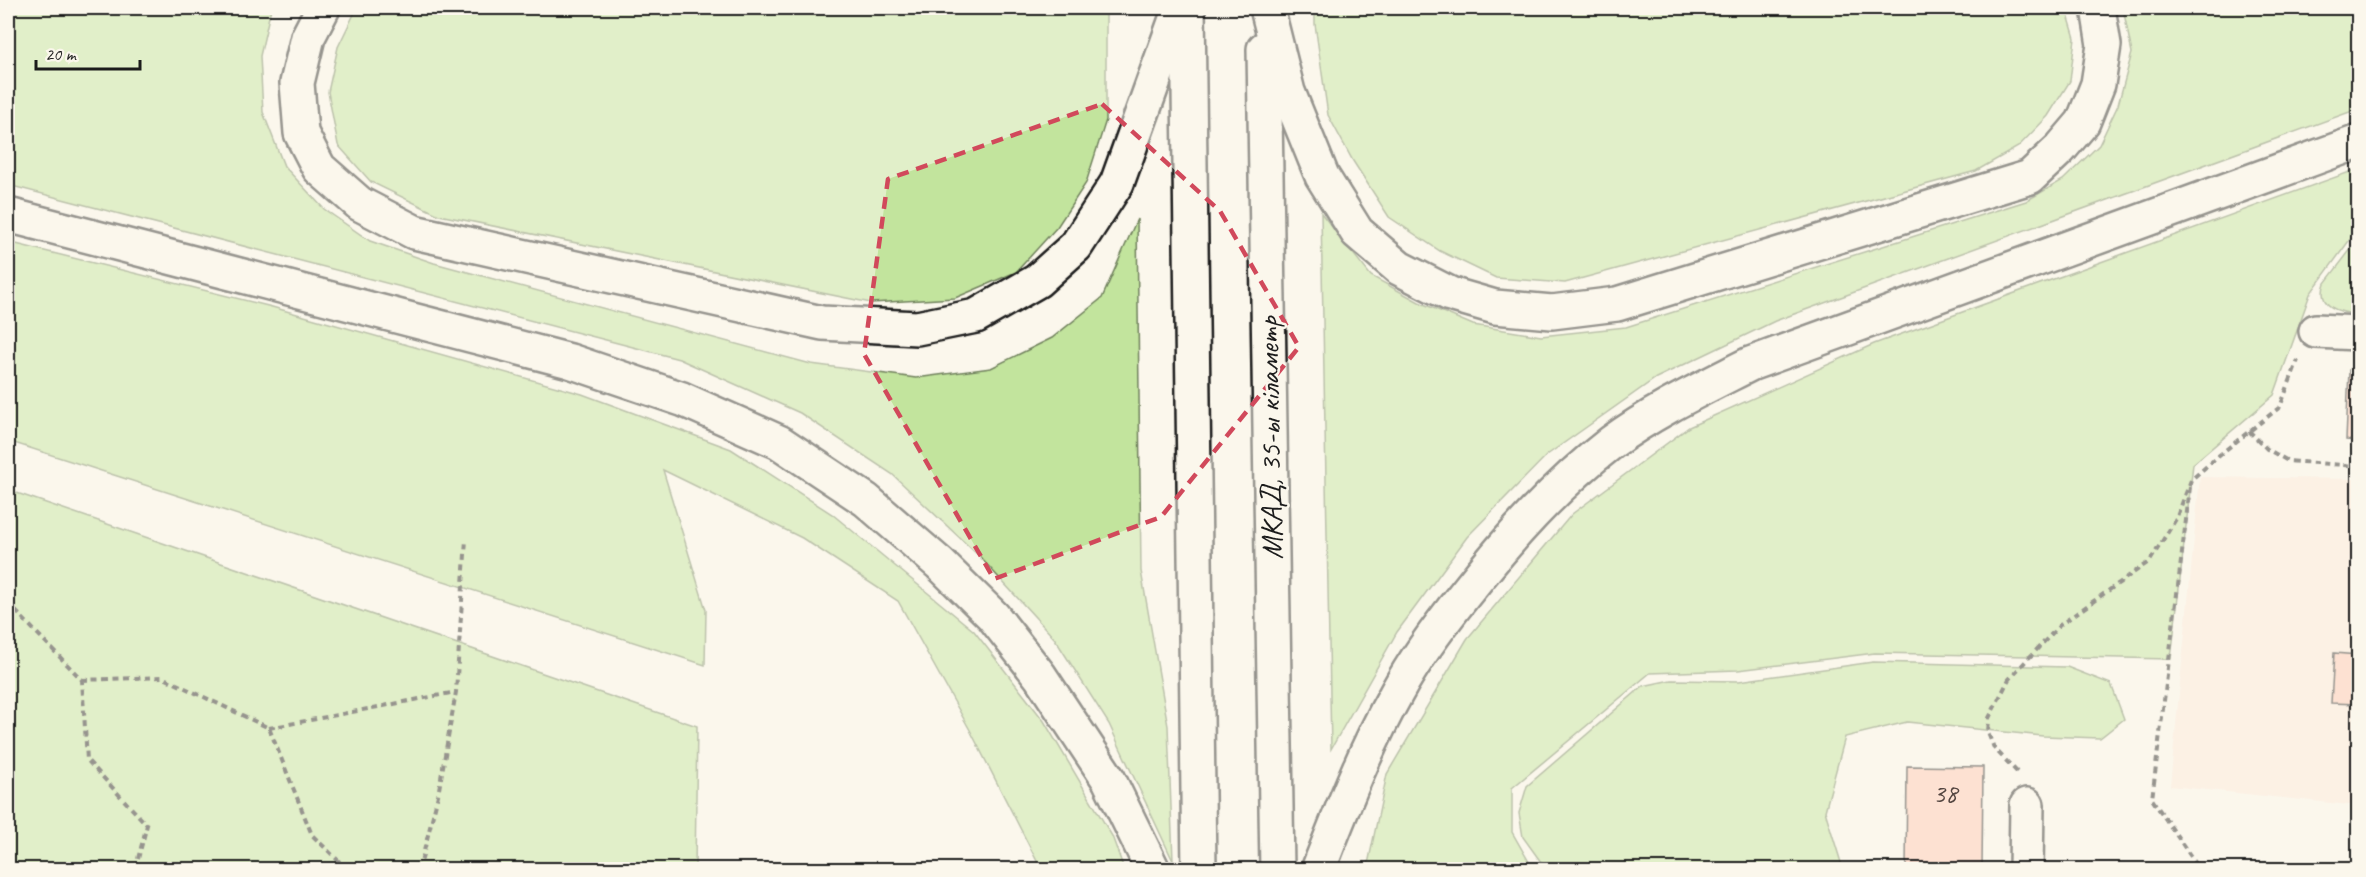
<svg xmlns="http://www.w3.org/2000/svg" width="2366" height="877" viewBox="0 0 2366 877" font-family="Caveat,sans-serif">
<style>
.built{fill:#fce8da}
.green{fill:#c2e49d;stroke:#6f805c;stroke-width:1.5}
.building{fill:#fec6b1;stroke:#1c1c1c;stroke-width:1.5}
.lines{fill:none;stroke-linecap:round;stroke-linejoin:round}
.minor-casing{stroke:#1c1c1c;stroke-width:38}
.highway-casing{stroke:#1c1c1c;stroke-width:38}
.path{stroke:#1c1c1c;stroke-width:4;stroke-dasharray:6 4.5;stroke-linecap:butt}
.minor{stroke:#fbf7ec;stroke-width:33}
.highway{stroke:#fbf7ec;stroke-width:33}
.marked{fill:none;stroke:#d1495b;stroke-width:4.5;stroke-dasharray:12 8;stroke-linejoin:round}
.labels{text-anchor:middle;stroke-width:5;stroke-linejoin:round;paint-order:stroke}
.number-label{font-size:27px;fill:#544641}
.street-label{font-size:30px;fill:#1c1c1c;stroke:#fbf7ec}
</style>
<rect width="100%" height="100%" fill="#fbf7ec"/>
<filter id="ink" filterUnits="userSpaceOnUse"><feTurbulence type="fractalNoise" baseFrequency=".0167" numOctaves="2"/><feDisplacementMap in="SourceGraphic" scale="12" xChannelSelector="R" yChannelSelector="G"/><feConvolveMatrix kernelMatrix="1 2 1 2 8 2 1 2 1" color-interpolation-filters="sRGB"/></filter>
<g filter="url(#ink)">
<polygon class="built" points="2200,477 2358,479 2358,806 2170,786"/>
<g class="green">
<polygon points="8,8 271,8 260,56 263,112 284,166 324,209 370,241 434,263 811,364 916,378 991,368 1052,338 1102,298 1137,219 1141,571 1168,726 1173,861 1109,724 1055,639 980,557 892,474 800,413 679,359 8,185"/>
<polygon points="357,8 1106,8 1106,120 1086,183 1057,227 1016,272 955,298 871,303 439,215 371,182 338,145 328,92 338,47"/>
<polygon points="1315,8 2066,8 2075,38 2070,81 2048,116 2018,147 1976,171 1565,283 1496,278 1440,251 1389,217 1353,161 1328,115 1315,24"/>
<polygon points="2123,8 2358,8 2358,109 1775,321 1656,378 1547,455 1467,537 1397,632 1331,749 1321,213 1371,276 1419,302 1473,325 1541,336 1626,327 2026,201 2063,180 2099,145 2118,105 2132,53"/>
<polygon points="2358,169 2358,231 2354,234 2310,294 2274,395 2193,464 2171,659 1875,653 1738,670 1650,673 1512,788 1512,832 1533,869 1367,869 1387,774 1467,639 1572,514 1689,427 1874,344"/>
<path d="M2358,240V314C2340,313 2316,307 2325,283Z"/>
<polygon points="8,242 272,307 582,394 731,449 832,514 974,631 1044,721 1112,836 1124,869 1041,869 970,730 898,601 802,538 663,470 706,610 705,665 8,441"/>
<polygon points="8,490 697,726 695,869 8,869"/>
<polygon points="1873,662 2067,667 2111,684 2124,719 2100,738 2043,736 1907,722 1845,737 1825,811 1843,869 1546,869 1523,837 1519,813 1527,786 1643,686 1671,680 1739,681"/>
</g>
<g class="building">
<polygon points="2349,370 2358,371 2358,441 2346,440"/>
<polygon points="2334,653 2358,655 2358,704 2331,703"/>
<polygon points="1907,766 1983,767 1982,870 1906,870"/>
</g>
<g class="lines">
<defs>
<g id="minor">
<polyline points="2316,331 2358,333"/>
<polyline points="2026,870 2027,805"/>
</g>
<g id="highway">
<polyline points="323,8 308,37 297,83 301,133 319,168 360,204 414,232 822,323 917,328 976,316 1037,281 1076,246 1117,183 1180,8"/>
<polyline points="1188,8 1199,870"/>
<polyline points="1267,8 1288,92 1322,176 1357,232 1399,268 1450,294 1495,307 1552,312 1617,304 2030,177 2060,149 2083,122 2098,84 2104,45 2098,8"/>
<polyline points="1264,49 1277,870"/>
<polyline points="8,215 570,361 682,399 779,442 866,500 940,564 993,616 1040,676 1109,780 1153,870"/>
<path d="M1318,870C1342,809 1365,749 1397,692C1416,657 1440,625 1464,595C1508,539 1555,486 1612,442C1654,411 1703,388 1750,364L2358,142"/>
</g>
</defs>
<use href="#minor" class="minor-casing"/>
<use href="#highway" class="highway-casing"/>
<g class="path">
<polyline points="2249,431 2267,449 2288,461 2358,466"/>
<polyline points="2190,487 2152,799 2200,870"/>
<polyline points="8,603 82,680 87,760 147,825 135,870"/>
<polyline points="82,680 162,677 269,728 312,835 348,870"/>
<polyline points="269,728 456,692"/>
<polyline points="2017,772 1994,748 1988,733 1989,718 2009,679 2060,625 2150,561 2176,519 2191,480 2218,456 2280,407 2298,360"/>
<polyline points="2200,868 2216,870"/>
<polyline points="417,870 422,859 438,795 456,692 466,539"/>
</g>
<use href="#minor" class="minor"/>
<use href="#highway" class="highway"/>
</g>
</g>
<path d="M0 0H2366V877H0ZM1102,104L1220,211L1299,347L1161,517L994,579L864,354L888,179Z" fill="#fbf7ec" fill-opacity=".55" fill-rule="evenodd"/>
<path class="marked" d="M1102,104L1220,211L1299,347L1161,517L994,579L864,354L888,179Z"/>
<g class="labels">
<g class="number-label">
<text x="1945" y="802">38</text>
</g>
<g class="street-label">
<text transform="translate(1270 438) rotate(-91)" y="10">МКАД, 35-ы кіламетр</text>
</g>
</g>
<rect width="2366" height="877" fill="none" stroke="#fbf7ec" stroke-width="30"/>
<rect x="15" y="15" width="2336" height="847" fill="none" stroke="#1c1c1c" stroke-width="2" filter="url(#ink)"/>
<path d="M36 60v9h104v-9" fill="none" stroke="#1c1c1c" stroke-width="3"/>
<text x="45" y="60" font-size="18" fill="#1c1c1c" stroke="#fbf7ec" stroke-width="4.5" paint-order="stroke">20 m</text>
</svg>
